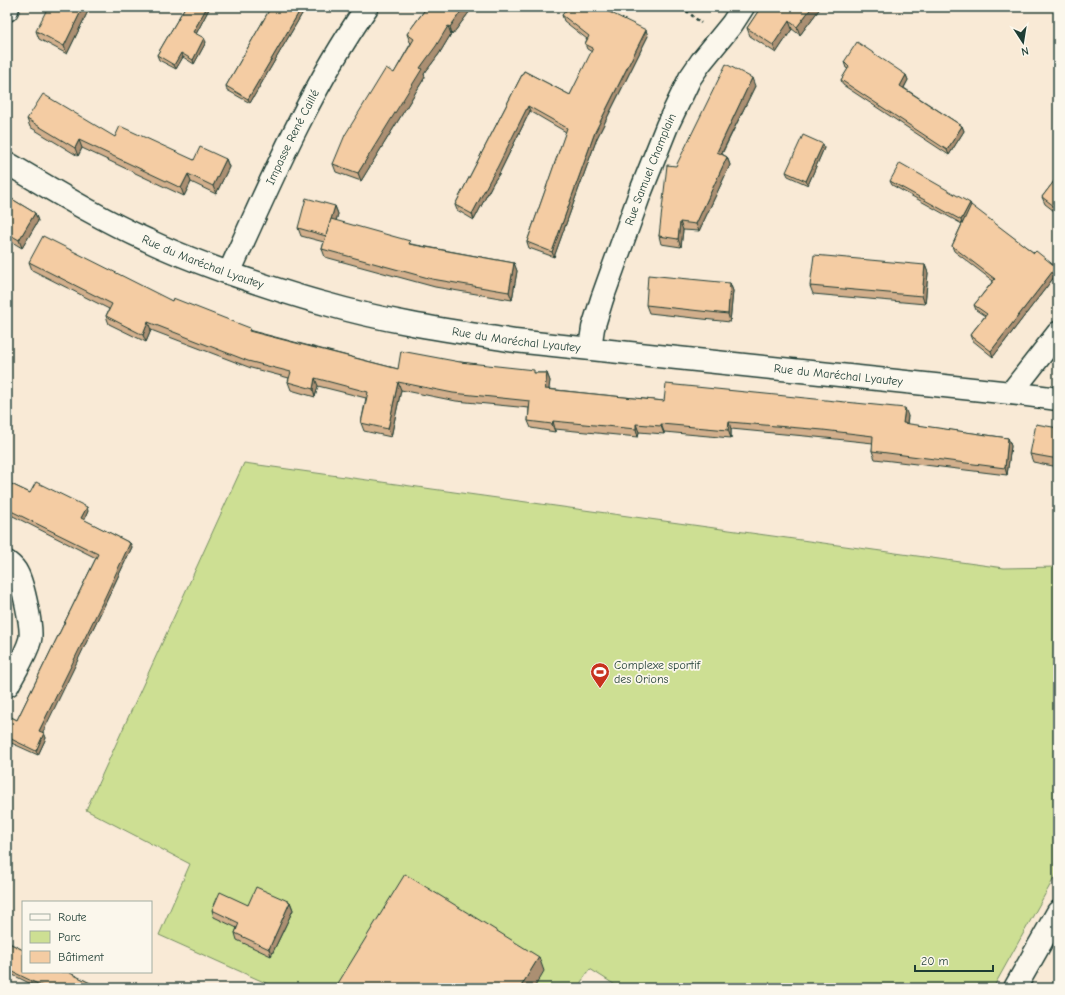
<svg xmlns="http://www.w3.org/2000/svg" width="1065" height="995" viewBox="0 0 1065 995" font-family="'Comic Neue',sans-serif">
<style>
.green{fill:#cddf93;stroke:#768e64}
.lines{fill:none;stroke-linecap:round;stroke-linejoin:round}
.minor-casing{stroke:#1f3d34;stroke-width:25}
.tertiary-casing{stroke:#1f3d34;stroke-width:25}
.path{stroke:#1f3d34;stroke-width:2.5;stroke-dasharray:3 3;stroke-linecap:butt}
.minor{stroke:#fbf7ec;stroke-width:22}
.tertiary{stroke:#fbf7ec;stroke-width:22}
.wall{fill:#d2af8c;stroke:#1f3d34}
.shaded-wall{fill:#ab8f72;stroke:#1f3d34}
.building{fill:#f4cca3;stroke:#1f3d34}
.labels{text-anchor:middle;stroke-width:3.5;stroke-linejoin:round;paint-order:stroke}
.street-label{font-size:12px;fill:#1f3d34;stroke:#fbf7ec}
.poi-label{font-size:12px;fill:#1f3d34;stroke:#fbf7ec;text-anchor:start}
</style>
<rect width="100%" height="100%" fill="#f9ead6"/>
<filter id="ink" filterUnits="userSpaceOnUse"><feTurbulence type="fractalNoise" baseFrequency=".025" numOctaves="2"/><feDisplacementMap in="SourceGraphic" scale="8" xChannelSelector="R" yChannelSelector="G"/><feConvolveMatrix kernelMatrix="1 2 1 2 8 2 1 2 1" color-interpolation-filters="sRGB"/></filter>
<g filter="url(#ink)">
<polygon class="green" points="244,463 1004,568 1058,567 1058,871 993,988 620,988 590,969 577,988 277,988 159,935 190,864 86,810"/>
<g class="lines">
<defs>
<g id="minor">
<polyline points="7,10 8,7"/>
<path id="s1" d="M7,163C53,190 98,218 147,240C176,254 206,265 237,276C266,286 296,296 326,304C388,322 452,331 515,341L1011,393L1058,399"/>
<path id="s2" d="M229,273C270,182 310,89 367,7"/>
<path id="s3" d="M590,348L593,328L602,299L639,196L667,126L690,78L701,62L732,24L743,7"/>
<polyline points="1011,393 1058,333"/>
<path d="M7,562C11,565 15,568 17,573C23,584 33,629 30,640C26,655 15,671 8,685L7,684"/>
</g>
<polyline id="tertiary" points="1015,988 1058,912"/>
</defs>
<use href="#minor" class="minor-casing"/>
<use href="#tertiary" class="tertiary-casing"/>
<polyline class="path" points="682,7 701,23"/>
<use href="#minor" class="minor"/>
<use href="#tertiary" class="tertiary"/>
</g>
<g class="wall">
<polygon points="90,7 67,54 39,39 36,31"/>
<polygon points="185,7 210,7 196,34 206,42 194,64 183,57 176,69 159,60 157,55"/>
<polygon points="271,7 306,7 250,103 227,90 226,86"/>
<polygon points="427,7 473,7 452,35 451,34 439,54 424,74 425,77 361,181 336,172 333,164 394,73 411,43 410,42 407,34"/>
<polygon points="569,7 602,7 601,8 648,36 597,138 554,257 529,248 527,242 566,132 530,111 499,174 493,183 474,220 457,210 455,205 524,71 570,95 592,52 587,49 585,44 587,39 564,21 562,15"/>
<polygon points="761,7 821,7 800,35 792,29 776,53 750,36 747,28"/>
<polygon points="844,62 906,75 908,80 904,88 962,126 964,131 949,155 843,85 841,80 848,69 846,68"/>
<polygon points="755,86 722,154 727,157 730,165 699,231 683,230 681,247 661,244 659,236 676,166"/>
<polygon points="27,119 115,137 194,160 226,159 229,167 216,194 191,182 184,196 82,148 78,156 30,127"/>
<polygon points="824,148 808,185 788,176 786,172"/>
<polygon points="1058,176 1058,214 1045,204 1042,197"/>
<polygon points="890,181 970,203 971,206 1034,253 1056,267 1058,272 993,357 972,340 970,335 985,316 976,310 974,305 993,281 954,251 952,246 962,224 892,185"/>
<polygon points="7,196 35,213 38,221 22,248 7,239"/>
<polygon points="335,206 338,214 336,221 411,244 514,263 517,271 512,300 435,287 325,257 322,249 324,242 301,236 298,228"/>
<polygon points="29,262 172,301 252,331 398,369 460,362 535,373 547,373 550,381 548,389 584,393 664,401 908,416 907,424 1008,438 1011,446 1007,475 875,459 872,451 873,443 826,438 731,429 731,438 664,432 664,434 639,432 638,437 555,429 555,432 531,428 528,421 529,408 456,401 401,390 391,437 364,431 361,423 366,398 318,386 315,397 291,390 288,382 289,378 251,368 151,330 146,342 109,324 106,316 109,309 32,270"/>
<polygon points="925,265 928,273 925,304 813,294 810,286"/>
<polygon points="730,283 733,291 730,322 649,313 646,305"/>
<polygon points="1058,428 1058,467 1033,462 1030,454"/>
<polygon points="7,482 30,493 88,511 84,520 130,543 132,547 106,602 42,732 44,733 46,738 38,755 7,741 7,715 17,720 96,558 7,513"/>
<polygon points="290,902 293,910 271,956 237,940 235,933 237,928 214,917 212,910 248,905"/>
<polygon points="7,942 100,988 39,988 7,972"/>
</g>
<g class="shaded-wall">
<polygon points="83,7 90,7 67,54 64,46"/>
<polygon points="207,7 210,7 195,36 193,32"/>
<polygon points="302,7 306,7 250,103 248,99"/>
<polygon points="464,7 473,7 452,35 450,27"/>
<polygon points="812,7 821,7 800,35 797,27"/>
<polygon points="789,21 792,29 776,53 773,45"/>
<polygon points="448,26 451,34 439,54 424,74 425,77 361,181 358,173 420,68"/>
<polygon points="646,30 648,36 597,138 554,257 552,252 595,132"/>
<polygon points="204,38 206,42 194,64 193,60"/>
<polygon points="181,53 183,57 176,69 174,65"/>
<polygon points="906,75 908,80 902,91 900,86"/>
<polygon points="752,78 755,86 719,159 717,152"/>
<polygon points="528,106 530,111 499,174 493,183 474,220 472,214"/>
<polygon points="962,126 964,131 949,155 947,150"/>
<polygon points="79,140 82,148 78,156 75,148"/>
<polygon points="823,144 824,148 808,185 806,181"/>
<polygon points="727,157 730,165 699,231 696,224"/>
<polygon points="226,159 229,167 216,194 213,186"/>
<polygon points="188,174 191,182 184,196 181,188"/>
<polygon points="970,203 972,207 962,224 961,220"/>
<polygon points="335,206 338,214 329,244 326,236"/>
<polygon points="35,213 38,221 22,248 19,240"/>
<polygon points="680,222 683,230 681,247 678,239"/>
<polygon points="514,263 517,271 512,300 509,292"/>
<polygon points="925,265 928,273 925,304 922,296"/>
<polygon points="1056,267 1058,272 993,357 991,351"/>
<polygon points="730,283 733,291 730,322 728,314"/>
<polygon points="148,322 151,330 146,342 143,335"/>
<polygon points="547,373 550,381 548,397 545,389"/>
<polygon points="315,378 318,386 315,397 313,389"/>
<polygon points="398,382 401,390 391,437 388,429"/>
<polygon points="905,408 908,416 906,431 903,423"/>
<polygon points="553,421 555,429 555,432 552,424"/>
<polygon points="729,422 731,429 731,438 728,430"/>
<polygon points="636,424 639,432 638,437 636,429"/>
<polygon points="661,424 664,432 664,434 661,426"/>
<polygon points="1008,438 1011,446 1007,475 1005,468"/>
<polygon points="87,507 88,511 83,523 81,518"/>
<polygon points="130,543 132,547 106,602 41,736 39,731"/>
<polygon points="44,733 46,738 38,755 36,751"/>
<polygon points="290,902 293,910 271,956 269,949"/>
<polygon points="539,957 544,971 534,988 520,988"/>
</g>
<g class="building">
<polygon points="48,7 83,7 64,46 36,31"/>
<polygon points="185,7 207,7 193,32 204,38 193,60 181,53 174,65 157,55"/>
<polygon points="271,7 302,7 248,99 226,86"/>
<polygon points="427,7 464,7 450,27 448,26 436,46 420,68 422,69 358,173 333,164 345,135 386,68 394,73 414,39 407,34"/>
<polygon points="569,7 599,7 646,30 595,132 552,252 527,242 567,128 528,106 497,168 491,178 472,214 455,205 524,71 570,95 593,48 585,44 589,36 562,15"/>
<polygon points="761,7 812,7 797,27 789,21 773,45 747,28"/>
<polygon points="857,42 906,75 900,86 962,126 947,150 841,80 849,67 844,62"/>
<polygon points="726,64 752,78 717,152 727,157 696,224 680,222 678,239 659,236 667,165 676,166"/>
<polygon points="43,94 115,137 120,126 194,160 200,147 226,159 213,186 188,174 181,188 79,140 75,148 27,119"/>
<polygon points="803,135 823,144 806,181 786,172"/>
<polygon points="900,163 970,203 961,220 890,181"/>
<polygon points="1058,176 1058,209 1042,197"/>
<polygon points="7,196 35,213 19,240 7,233"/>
<polygon points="306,198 335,206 326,236 298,228"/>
<polygon points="971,205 1034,253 1036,251 1056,267 991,351 970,335 987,314 974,305 995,279 952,246"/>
<polygon points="331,219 410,241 409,244 514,263 509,292 432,279 322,249"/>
<polygon points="43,236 172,301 173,298 224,318 250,328 249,331 398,369 401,351 460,362 534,370 534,373 547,373 545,389 584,393 664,401 666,384 905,408 903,423 1008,438 1005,468 872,451 873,436 823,430 729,422 728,430 661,424 661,426 636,424 636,429 553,421 552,424 528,421 530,401 453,393 398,382 388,429 361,423 368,392 315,378 313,389 288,382 291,372 248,361 148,322 143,335 106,316 112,304 29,262"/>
<polygon points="814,255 925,265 922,296 810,286"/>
<polygon points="648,275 730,283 728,314 646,305"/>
<polygon points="1036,424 1058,428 1058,459 1030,454"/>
<polygon points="7,482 30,493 36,482 87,507 81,518 130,543 105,597 39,731 44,733 36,751 7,737 7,715 17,720 98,554 7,509"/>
<polygon points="405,874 539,957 520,988 341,988 337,985"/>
<polygon points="256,887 290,902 269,949 235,933 239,923 212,910 220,892 248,905"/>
<polygon points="7,942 23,950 23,972 68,972 100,988 46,988 7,969"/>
<polygon points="1058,977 1058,988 1052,988"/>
</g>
</g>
<defs>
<symbol id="stadium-pin" viewBox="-11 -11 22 30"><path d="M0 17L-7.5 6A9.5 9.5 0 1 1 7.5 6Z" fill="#c8321e" stroke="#fbf7ec"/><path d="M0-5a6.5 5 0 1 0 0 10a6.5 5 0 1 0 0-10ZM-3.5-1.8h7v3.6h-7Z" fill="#fff"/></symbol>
</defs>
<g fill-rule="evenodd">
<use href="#stadium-pin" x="589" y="661" width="22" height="30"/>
</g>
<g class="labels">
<g class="street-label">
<text dy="4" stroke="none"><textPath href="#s2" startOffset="150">Impasse René Caillé</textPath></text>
<text dy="4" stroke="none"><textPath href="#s3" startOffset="189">Rue Samuel Champlain</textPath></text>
<text dy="4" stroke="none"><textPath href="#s1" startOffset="220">Rue du Maréchal Lyautey</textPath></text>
<text dy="4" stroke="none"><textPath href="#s1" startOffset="544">Rue du Maréchal Lyautey</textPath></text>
<text dy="4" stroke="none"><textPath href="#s1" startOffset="868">Rue du Maréchal Lyautey</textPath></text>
</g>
<g class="poi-label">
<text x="614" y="669">Complexe sportif<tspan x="614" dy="14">des Orions</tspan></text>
</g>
</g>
<rect width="1065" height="995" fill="none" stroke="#fbf7ec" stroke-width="24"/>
<rect x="12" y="12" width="1041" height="971" fill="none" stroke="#1f3d34" stroke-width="1.5" filter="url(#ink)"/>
<rect x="22" y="901" width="130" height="72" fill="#fbf7ec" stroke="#a3ada2"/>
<rect x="30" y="914" width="20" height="6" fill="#fbf7ec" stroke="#a3ada2"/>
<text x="58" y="921" font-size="12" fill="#1f3d34">Route</text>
<rect x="30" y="931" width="20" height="12" fill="#cddf93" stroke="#a3ada2"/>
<text x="58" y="941" font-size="12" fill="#1f3d34">Parc</text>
<rect x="30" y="951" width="20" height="12" fill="#f4cca3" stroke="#a3ada2"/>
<text x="58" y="961" font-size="12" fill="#1f3d34">Bâtiment</text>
<g transform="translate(1023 42) rotate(168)" stroke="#fbf7ec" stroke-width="3" paint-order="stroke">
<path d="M0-3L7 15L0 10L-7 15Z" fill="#1f3d34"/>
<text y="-6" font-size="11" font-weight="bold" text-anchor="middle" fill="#1f3d34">N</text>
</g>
<path d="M915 965v6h78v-6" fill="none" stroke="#1f3d34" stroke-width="2"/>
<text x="921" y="965" font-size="12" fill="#1f3d34" stroke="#fbf7ec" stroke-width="3" paint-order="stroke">20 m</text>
</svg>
